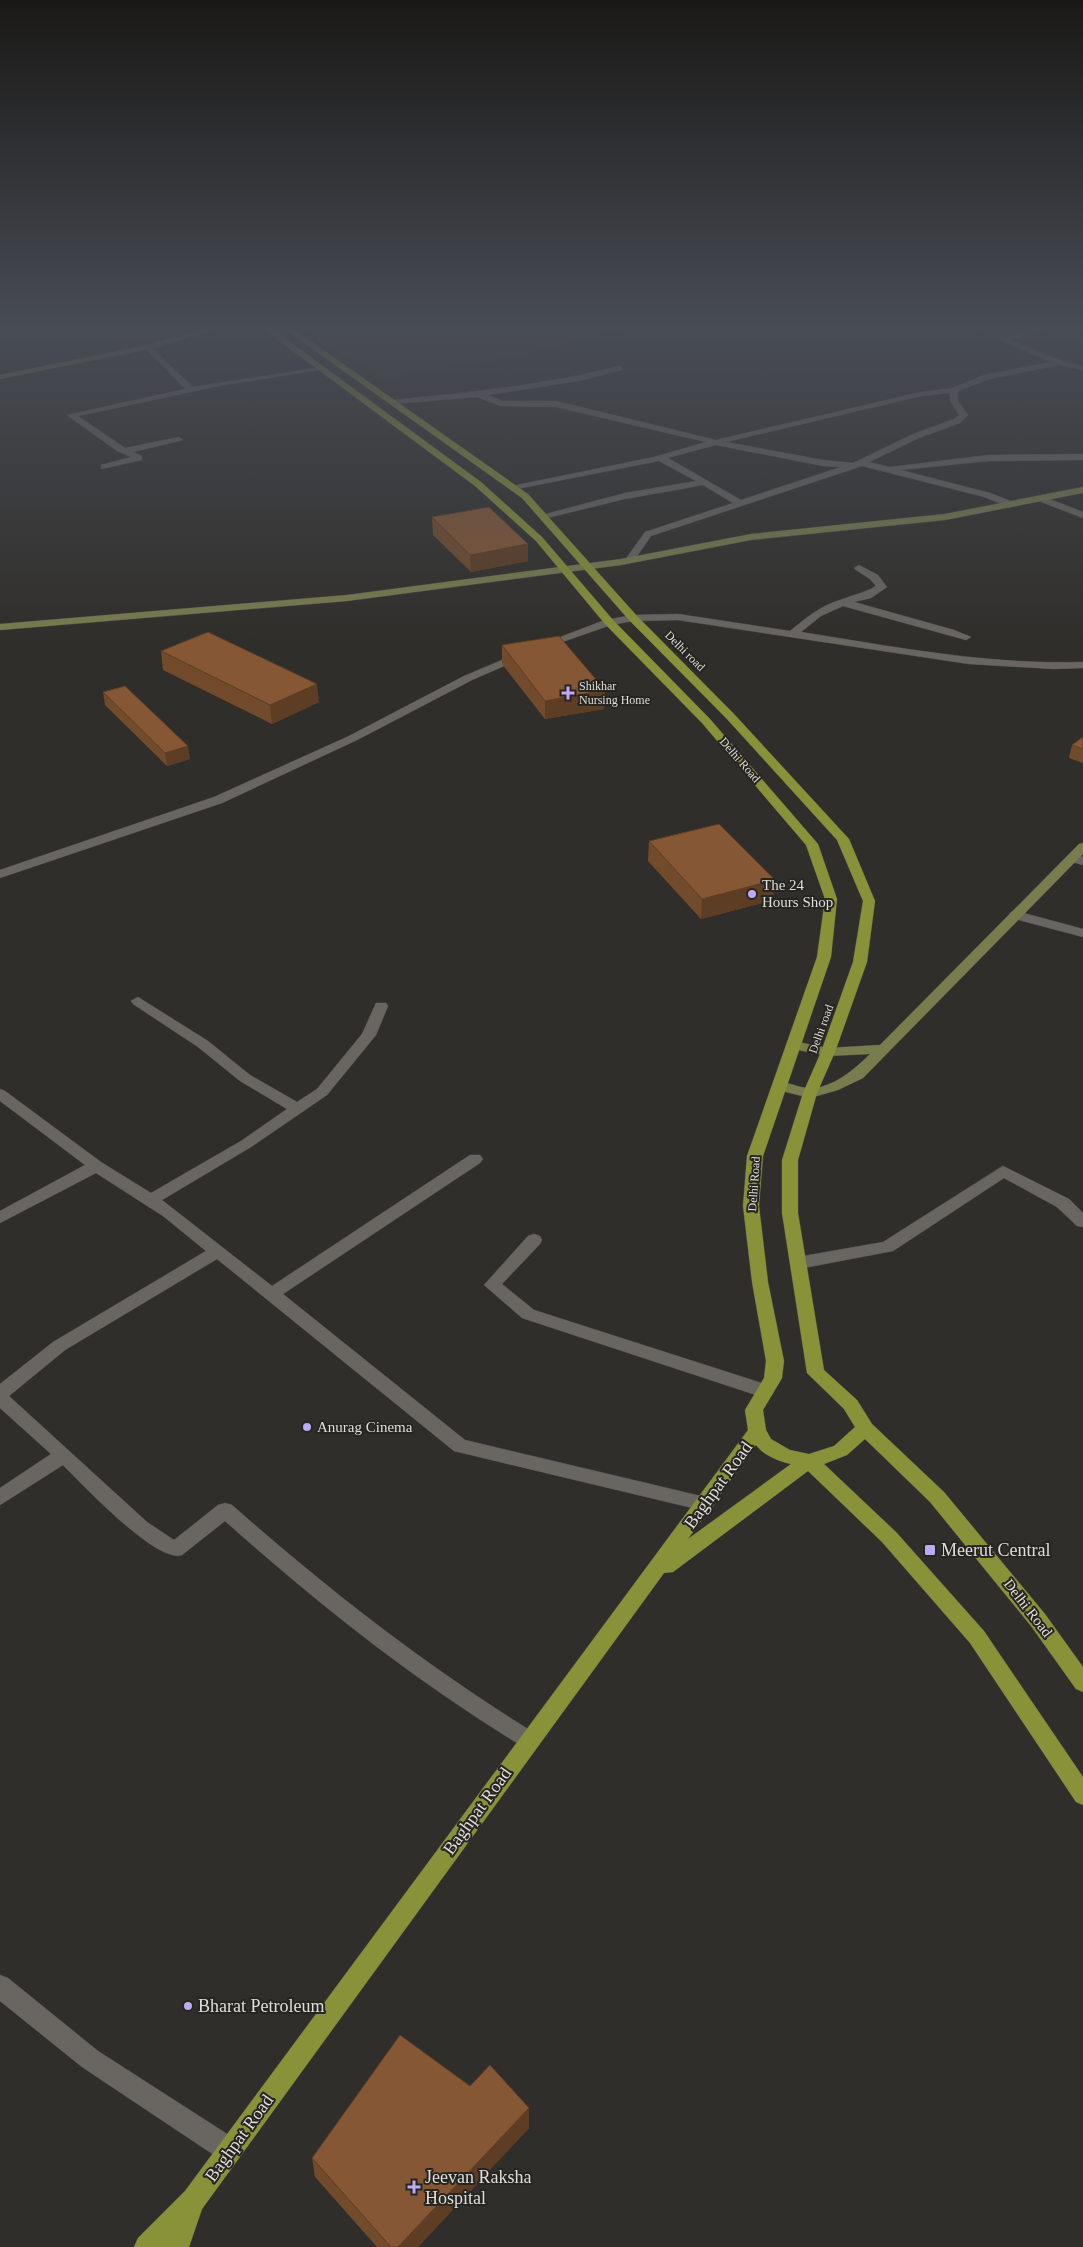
<svg xmlns="http://www.w3.org/2000/svg" width="1083" height="2247" viewBox="0 0 1083 2247" font-family="'Times New Roman',serif">
<style>
.built{fill:#3a352b}
.lines{fill:none;stroke-linecap:round;stroke-linejoin:round}
.street-casing{stroke:#4c4b46;stroke-width:1}
.secondary-casing{stroke:#4c4b46;stroke-width:1}
.primary-casing{stroke:#4c4b46;stroke-width:1}
.street{fill:#696661;fill-rule:evenodd}
.secondary{fill:#797c4d;fill-rule:evenodd}
.primary{fill:#899239;fill-rule:evenodd}
.wall{fill:#724b2d}
.shaded-wall{fill:#5d3d24}
.building{fill:#855734;stroke:#5d3d24}
.poi-dot{fill:#bea9f4;stroke:#272520;stroke-width:2}
.labels{text-anchor:middle;stroke-width:4;stroke-linejoin:round;paint-order:stroke}
.far-street-label{font-size:12px;fill:#dfdedb;stroke:#272520}
.far-poi-label{font-size:12px;fill:#dfdedb;stroke:#272520;text-anchor:start}
.poi-label{font-size:15px;fill:#dfdedb;stroke:#272520;text-anchor:start}
.street-label{font-size:15px;fill:#dfdedb;stroke:#272520}
.near-street-label{font-size:18px;fill:#dfdedb;stroke:#272520}
.near-poi-label{font-size:18px;fill:#dfdedb;stroke:#272520;text-anchor:start}
</style>
<rect width="100%" height="100%" fill="#302e2a"/>
<polygon class="built" points="298,328 633,328 493,360 384,379"/>
<g class="lines">
<defs>
<g id="street">
<path d="M971,328C983,328 996,337 1005,336C1021,334 1035,328 1052,328L1010,340L1062,361L1083,366V370L1060,365L989,379L958,391V401L968,415L960,423L919,438L869,462L890,467L988,455L1083,454V460L988,461L901,470L990,493L1013,502L1015,504L1010,507L984,497L862,466L651,536L633,562L630,563L625,560L645,532L733,503L703,485L625,499L543,519L538,516L625,493L696,481L659,461L512,490L507,487L654,457L706,442L556,407L501,406L477,397L393,404L389,402L393,400C470,392 544,385 619,366H622V370L579,381L488,395L502,401H556L716,440L921,392L952,388L984,375L1051,362ZM950,393V401L959,415L954,419L913,434L853,463L823,460L726,442L921,396ZM716,445L823,466L841,467L741,500L668,458Z"/>
<polygon points="149,345 193,387 321,367 325,369 219,386 78,416 125,448 179,437 183,440 133,452 142,456 142,460 101,469 101,465 131,457 117,451 67,415 185,389 146,349 145,347"/>
<polygon points="1036,496 1042,496 1083,512 1083,518 1036,500"/>
<path d="M859,565L878,575L887,587L871,598L854,602L954,630L971,637L966,640L843,606L821,616L801,632C895,647 988,665 1083,662V668L1054,669L969,664L678,620L633,621L611,625L548,647L544,648L539,645L605,620L633,615L678,614L790,631C806,618 820,606 840,600C853,595 864,593 876,586L870,579L856,570L854,568Z"/>
<polygon points="521,652 526,655 525,657 472,680 357,740 222,803 0,878 0,870 214,797 349,736 464,676"/>
<polygon points="1072,854 1083,857 1083,865 1068,861 1066,858"/>
<polygon points="1016,911 1083,929 1083,937 1011,918 1009,915 1011,912"/>
<path d="M138,997L208,1041L250,1075L297,1102L317,1089L362,1034L376,1003H386L388,1006L376,1035L327,1095L251,1147L162,1200L272,1286L470,1155H480L483,1159L480,1163L283,1294L465,1440L705,1497L712,1499L714,1504L712,1509L705,1511L454,1451L217,1259L65,1350L9,1396L147,1522L174,1540L218,1505L225,1503L232,1505C327,1589 427,1667 536,1734L539,1740L536,1746L529,1749L522,1746C415,1681 318,1604 225,1521L182,1555C157,1564 82,1484 63,1465L0,1505V1488L51,1454L0,1408V1384L53,1342L206,1251L163,1216L96,1173L0,1223V1211L85,1165L0,1101V1089L5,1091L101,1162L151,1193L241,1141L287,1109L240,1081L198,1047L133,1004L131,1001Z"/>
<polygon points="1003,1166 1069,1199 1083,1213 1083,1227 1077,1226 1057,1207 1004,1178 893,1251 798,1269 792,1267 790,1263 792,1259 798,1257 883,1242"/>
<polygon points="534,1234 540,1236 542,1240 540,1244 502,1284 534,1310 771,1386 774,1391 771,1396 765,1398 759,1396 522,1318 484,1285 528,1236"/>
<polygon points="0,1975 8,1978 98,2051 238,2141 241,2150 238,2159 229,2162 220,2159 82,2067 0,2001"/>
</g>
<g id="secondary">
<polygon points="209,328 222,328 149,349 0,379 0,375 148,345"/>
<polygon points="1083,487 1083,493 945,520 751,540 621,565 347,601 0,630 0,624 347,595 621,559 751,534 945,514"/>
<path d="M1083,843V854L863,1078L838,1090L810,1098L774,1089L772,1086L774,1083C786,1080 797,1088 809,1088C832,1089 855,1069 870,1054L828,1056L788,1048L786,1045L793,1041L828,1048L880,1045L1079,844Z"/>
</g>
<path id="primary" d="M262,328H271L481,482L542,537L613,620L710,719L818,844L837,899L831,957L763,1156L759,1206L768,1282L784,1361L782,1378L763,1410L766,1430L771,1439L790,1450L809,1454L834,1446L855,1427L844,1409L807,1373L782,1213V1160L803,1093L821,1052L853,962L863,901L837,840L726,718L629,620L522,498L283,328H292L528,494L637,616L734,714L849,839L875,901L867,962L835,1052L817,1093L798,1160V1213L824,1370L857,1400L872,1424L944,1492L1045,1614L1083,1667V1692L1076,1689L1031,1626L930,1502L865,1439L847,1455L824,1464L896,1532L984,1631L1083,1777V1805L1076,1802L970,1643L882,1542L808,1471L673,1572L664,1573L202,2209L189,2247H134L138,2238L185,2191L748,1430L745,1410L764,1378L766,1361L752,1282L743,1206L747,1156L817,957L825,899L806,845L702,723L605,624L536,541L475,486ZM756,1445C763,1455 780,1462 791,1464L688,1539Z"/>
</defs>
<use href="#street" class="street-casing"/>
<use href="#secondary" class="secondary-casing"/>
<use href="#primary" class="primary-casing"/>
<use href="#street" class="street"/>
<use href="#secondary" class="secondary"/>
<use href="#primary" class="primary"/>
</g>
<g class="wall">
<polygon points="432,517 528,561 471,572 433,535"/>
<polygon points="502,645 605,690 604,709 545,719 502,664"/>
<polygon points="161,651 319,702 272,724 163,670"/>
<polygon points="103,692 190,759 167,766 105,705"/>
<polygon points="1083,737 1083,763 1069,758 1072,745"/>
<polygon points="649,841 773,900 701,919 648,861"/>
<polygon points="470,2086 529,2108 529,2128 418,2247 377,2247 315,2177 312,2158"/>
</g>
<g class="shaded-wall">
<polygon points="528,544 528,561 471,572 470,555"/>
<polygon points="317,684 319,702 272,724 270,705"/>
<polygon points="605,690 604,709 545,719 545,701"/>
<polygon points="188,746 190,759 167,766 165,753"/>
<polygon points="775,880 773,900 701,919 702,899"/>
<polygon points="529,2108 529,2128 418,2247 398,2247"/>
</g>
<g class="building">
<polygon points="489,507 528,544 470,555 432,517"/>
<polygon points="208,632 317,684 270,705 161,651"/>
<polygon points="559,636 605,690 545,701 502,645"/>
<polygon points="125,686 188,746 165,753 103,692"/>
<polygon points="1083,737 1083,749 1072,745"/>
<polygon points="719,824 775,880 702,899 649,841"/>
<polygon points="400,2035 470,2086 490,2065 529,2108 398,2247 391,2247 312,2158"/>
</g>
<linearGradient id="sky" x2="0" y2="1"><stop stop-color="#1a1917"/><stop offset="0.51" stop-color="#484c55"/><stop offset="1" stop-color="#484c55" stop-opacity="0"/></linearGradient>
<rect width="1083" height="643" fill="url(#sky)"/>
<g class="poi-dot">
<path d="M565.5 685.5h5v5h5v5h-5v5h-5v-5h-5v-5h5z"/>
<circle cx="752" cy="894" r="5"/>
<circle cx="307" cy="1427" r="5"/>
<rect x="924" y="1544" width="12" height="12" rx="2.5"/>
<circle cx="188" cy="2006" r="5"/>
<path d="M411.5 2179.5h5v5h5v5h-5v5h-5v-5h-5v-5h5z"/>
</g>
<g class="labels">
<g class="far-street-label">
<text transform="translate(685 651) rotate(45)" y="4">Delhi road</text>
<text transform="translate(740 760) rotate(49)" y="4">Delhi Road</text>
<text transform="translate(821 1029) rotate(-70)" y="4">Delhi road</text>
<text transform="translate(754 1184) rotate(-86)" y="4">Delhi Road</text>
</g>
<g class="far-poi-label">
<text x="579" y="690">Shikhar<tspan x="579" dy="14">Nursing Home</tspan></text>
</g>
<g class="poi-label">
<text x="762" y="890">The 24<tspan x="762" dy="17">Hours Shop</tspan></text>
<text x="317" y="1432">Anurag Cinema</text>
</g>
<g class="street-label">
<text transform="translate(1028 1608) rotate(52)" y="5">Delhi Road</text>
</g>
<g class="near-street-label">
<text transform="translate(718 1485) rotate(-54)" y="6">Baghpat Road</text>
<text transform="translate(477 1811) rotate(-54)" y="6">Baghpat Road</text>
<text transform="translate(239 2138) rotate(-54)" y="6">Baghpat Road</text>
</g>
<g class="near-poi-label">
<text x="941" y="1556">Meerut Central</text>
<text x="198" y="2012">Bharat Petroleum</text>
<text x="425" y="2183">Jeevan Raksha<tspan x="425" dy="21">Hospital</tspan></text>
</g>
</g>
</svg>
